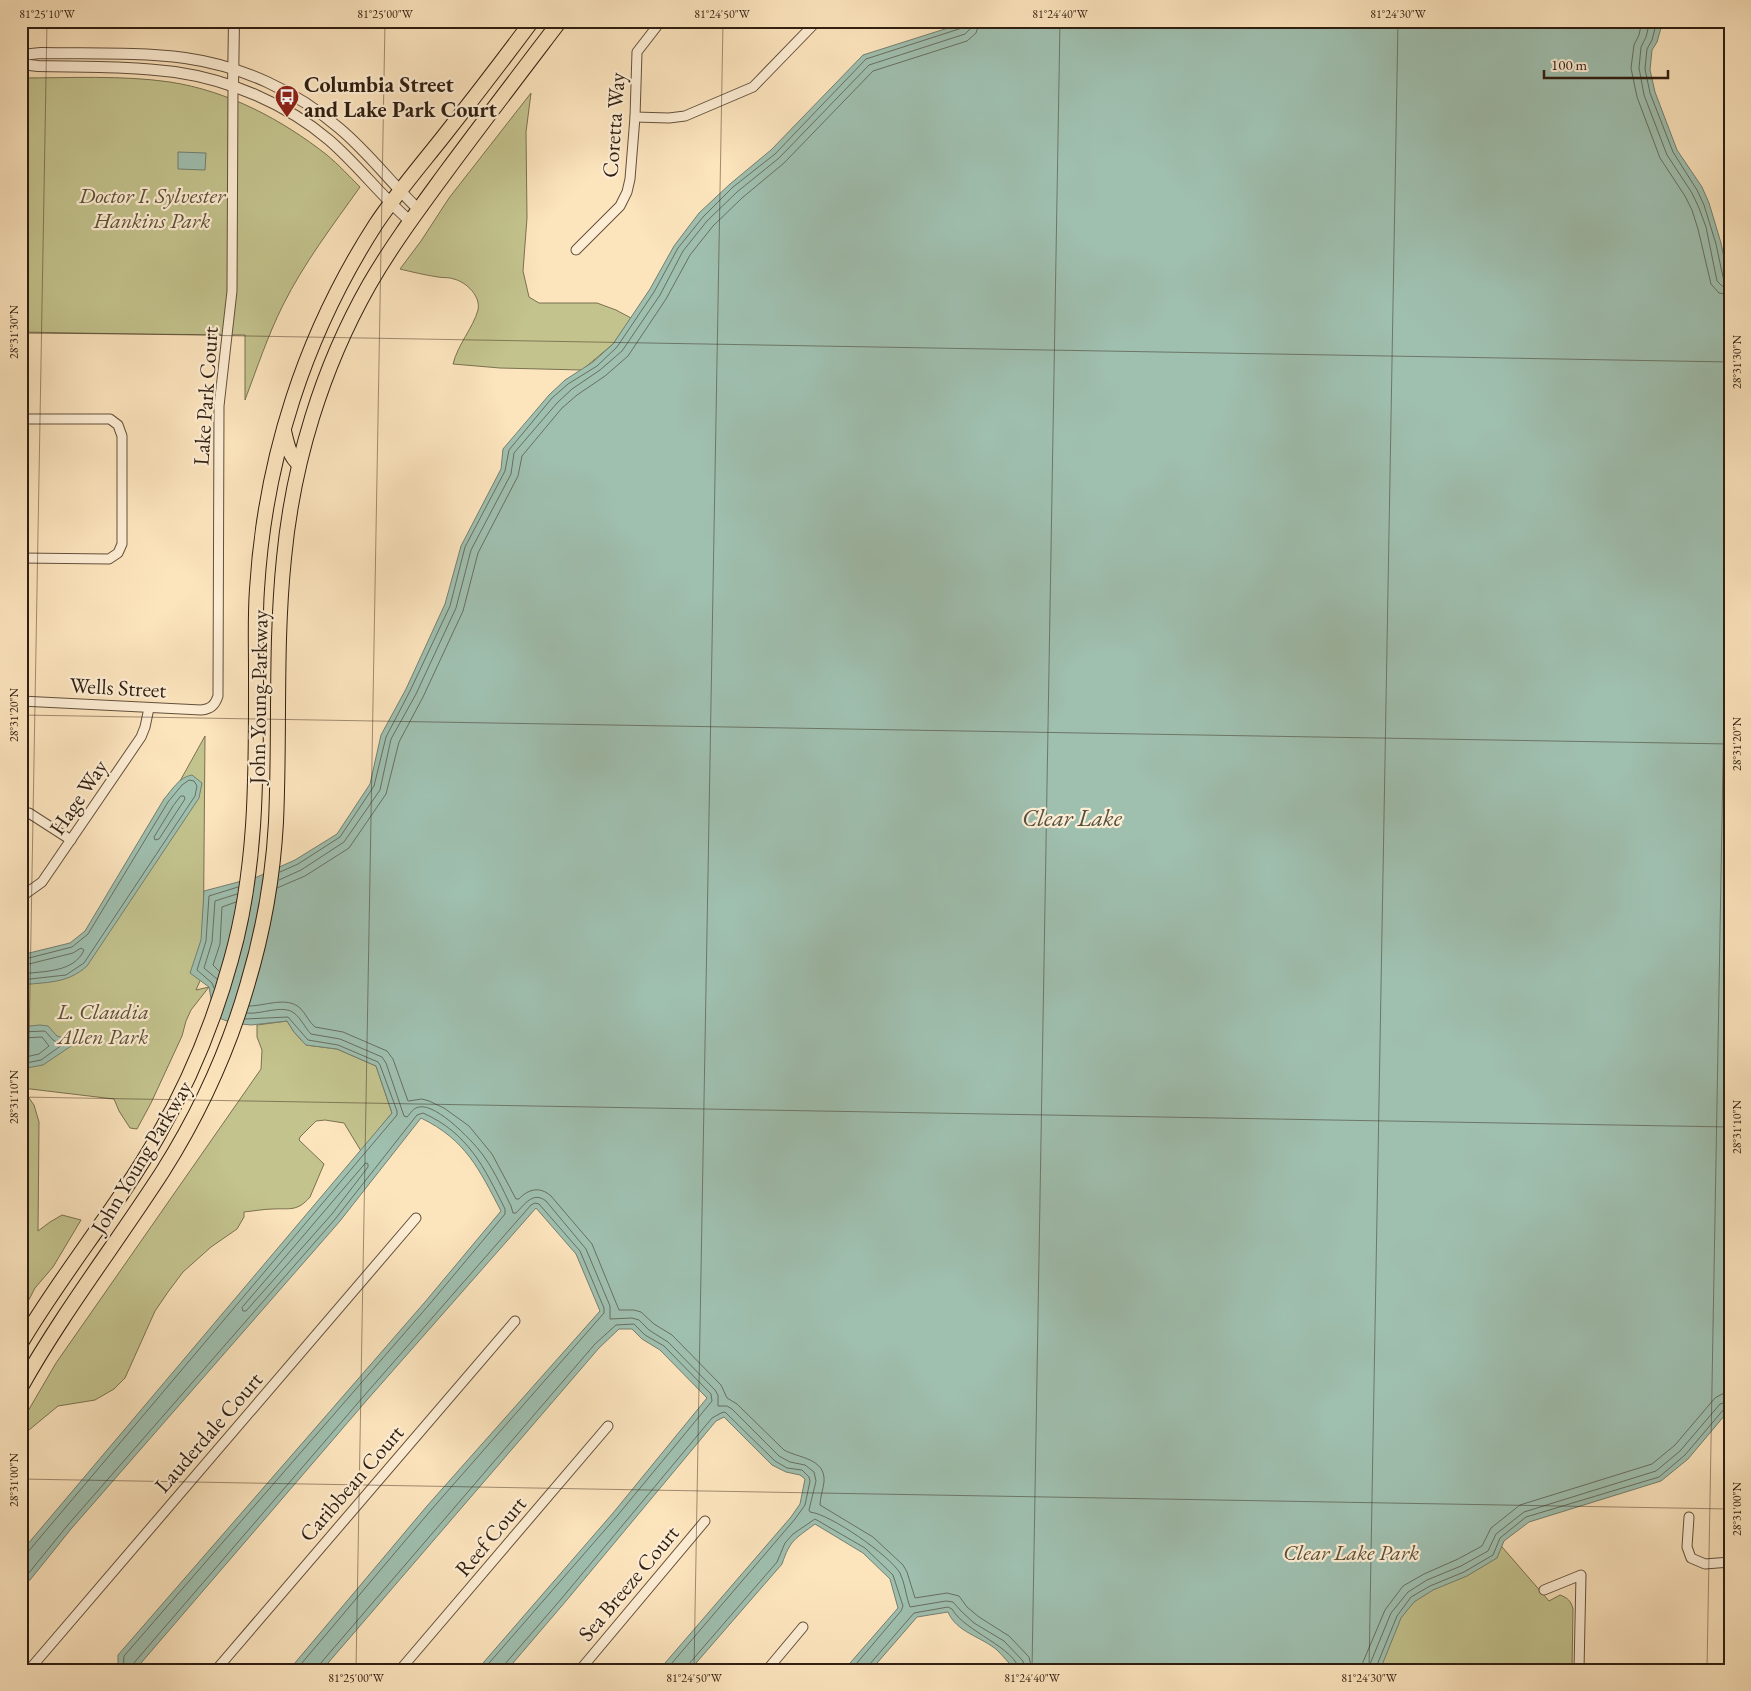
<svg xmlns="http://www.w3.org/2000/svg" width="1751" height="1691" viewBox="0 0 1751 1691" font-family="'EB Garamond',serif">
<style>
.green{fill:#c3c38e;stroke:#7a7150}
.water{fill:#9fbfaf;stroke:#737f70}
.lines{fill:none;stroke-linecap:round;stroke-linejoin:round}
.shore{stroke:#686f60;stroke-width:1}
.minor-casing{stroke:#63503c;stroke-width:11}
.tertiary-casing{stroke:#63503c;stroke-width:12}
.primary-casing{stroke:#301f11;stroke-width:16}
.minor{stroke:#fdedd4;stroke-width:9}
.tertiary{stroke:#fdedd4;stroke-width:10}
.primary{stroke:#fce4bd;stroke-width:14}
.ticks{fill:none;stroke:#301f11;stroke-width:1;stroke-opacity:0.45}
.labels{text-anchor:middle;stroke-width:4.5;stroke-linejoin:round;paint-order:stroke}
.poi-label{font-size:22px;font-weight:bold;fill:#301f11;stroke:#fdedd4;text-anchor:start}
.street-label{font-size:22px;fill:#301f11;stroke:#fdedd4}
.park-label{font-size:22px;font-style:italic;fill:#5c5036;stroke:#fdedd4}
.water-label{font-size:24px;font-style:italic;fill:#514f40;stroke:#fdedd4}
.neatline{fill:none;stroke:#301f11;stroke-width:2}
.ticks-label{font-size:12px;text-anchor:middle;fill:#301f11}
</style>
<rect width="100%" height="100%" fill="#fce4bd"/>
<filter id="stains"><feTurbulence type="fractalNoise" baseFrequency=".004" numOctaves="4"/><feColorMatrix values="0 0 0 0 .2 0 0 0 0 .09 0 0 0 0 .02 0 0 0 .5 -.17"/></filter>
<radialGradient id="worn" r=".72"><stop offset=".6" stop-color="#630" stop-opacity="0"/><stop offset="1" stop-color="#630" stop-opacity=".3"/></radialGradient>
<g class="green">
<path d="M21,78C70,78 121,75 170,82C228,91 281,119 327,155C339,165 349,176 360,187C333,225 304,263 283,305C268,335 257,368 245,400V335L21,333Z"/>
<path d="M531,93L526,132L527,218L523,271L529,297L539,303H597L616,310L631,318L613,344L582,370L500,368L453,364C458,344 473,328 478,310C481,296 466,282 454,279C449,277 443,278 438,277C425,275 412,272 400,269L421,241L449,198Z"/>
<polygon points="205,736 203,974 196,990 209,987 191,1010 186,1021 182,1036 151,1103 137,1129 130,1128 119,1111 114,1099 22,1088 34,1105 39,1122 38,1231 50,1222 62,1215 81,1220 53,1267 35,1288 21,1315 21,1250 24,1247 26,1236 28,1131 26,1117 21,1107 21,968 84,954"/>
<path d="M287,1021L294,1032L306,1045L337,1049L376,1066L392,1113L361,1151L344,1123L325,1120L316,1121L300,1137L299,1140L324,1164L310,1197C297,1212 290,1208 273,1209C264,1209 254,1211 244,1212V1217L237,1229L211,1247L183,1272L168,1292L155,1311L125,1378L114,1389L95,1400L58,1406L29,1430L21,1429V1423L56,1363L261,1069L262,1050L257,1037V1025Z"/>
<path d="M1483,1525L1549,1601L1560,1595C1568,1598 1571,1601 1573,1609L1572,1670H1232Z"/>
</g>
<g class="water">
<path d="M970,21H1663L1657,42L1652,50L1650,70L1655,92L1677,150L1702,187L1709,203L1721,243L1730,286V1409L1688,1459L1661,1481L1529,1522L1504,1541L1497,1558L1467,1576L1433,1590L1414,1602L1401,1618L1380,1670H1015C1009,1663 1003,1656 997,1650C982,1637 956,1632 948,1612L917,1617L871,1670H844L898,1608L890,1579L863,1553L815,1524C795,1539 790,1540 782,1564L690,1670H659L791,1517L800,1504L805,1479L800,1475L786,1472L772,1465L724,1417L716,1421L566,1601L507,1670H477L613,1513L707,1398L660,1350L642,1339L632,1329H619L599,1348L322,1670H289L427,1506L600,1311L576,1254L536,1208L367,1400L135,1670H118V1655L425,1302L501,1211C479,1169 466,1140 421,1118L340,1221L71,1529L30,1580L21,1581V1552L392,1113L376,1066L337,1049L306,1045L294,1032L287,1021L251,1025L232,1023L214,1016L209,987L190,973L201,940L204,891L257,877L295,860L337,834L370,784L381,735L406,689L445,604L461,546L501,469L503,449L549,395L565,380L593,362L613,344L650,289L674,246L699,213L730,184L771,150L863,55Z"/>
<polygon points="178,152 206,153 205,170 178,169"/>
<path d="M192,775L202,783L199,798L87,966C67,984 46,982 21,985V955L70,943L85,931L164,799C172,790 179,777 192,775Z"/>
<polygon points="40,1025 48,1026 57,1036 77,1042 43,1065 21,1069 21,1027"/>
</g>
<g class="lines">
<g class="shore">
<polyline points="1642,21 1639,35 1634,45 1631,68 1637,97 1660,158 1685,196 1692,210 1698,229 1711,284 1719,293 1730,295"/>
<polyline points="1650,21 1646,37 1641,47 1639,68 1644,95 1667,155 1692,193 1699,208 1706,227 1717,281 1722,286 1730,288"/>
<polyline points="1657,21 1652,40 1647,49 1645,69 1650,93 1673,152 1697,190 1704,205 1716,244 1723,277 1725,281 1730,281"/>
<polygon points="181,796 184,796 185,799 159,839 155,840 154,837 173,806"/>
<polyline points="280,872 298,864 340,837 374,786 386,737 410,691 450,606 465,547 505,471 509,450 552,398 568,384 597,366 617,347 654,292 678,248 703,217 733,187 775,154 866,59 962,28 965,25 966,21"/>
<polyline points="279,880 301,870 344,842 380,790 391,739 416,694 456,608 471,550 511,474 514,453 557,403 572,389 600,370 622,351 660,295 683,251 707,221 737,192 779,158 869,65 965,34 970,29 972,21"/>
<polyline points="277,888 305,876 349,848 386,794 399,742 423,697 463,611 478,553 518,476 522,456 562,408 577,395 605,376 628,356 666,299 690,255 713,226 742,198 784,163 873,71 967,41 976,33 980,21"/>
<polyline points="21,960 72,947 88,934 168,802 182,785 189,780 194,781 197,786 195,796 84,963 66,975 21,980"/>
<path d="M21,966L73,953L81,948L84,950C74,973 43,971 21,974"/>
<polyline points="219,971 213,965 220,944 222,907 236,902"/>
<polyline points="217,979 204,968 212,942 215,901 237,894"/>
<polyline points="214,988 212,983 197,970 206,941 209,896 238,887"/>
<path d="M249,1006C265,1006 287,996 300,1008C306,1014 309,1022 315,1027L343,1032L387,1051L393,1059L408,1101L422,1099L429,1101L444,1108L469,1126L492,1154L516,1199H519C528,1189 540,1186 551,1196L592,1244L619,1310H634L641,1312L654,1324L672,1335L721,1385L727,1398L737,1404L784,1450C798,1458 826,1458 824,1482C823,1490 820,1498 820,1505L873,1537L903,1565L907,1572L915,1598L947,1593L959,1596L967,1607L979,1617L1009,1636L1029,1657L1032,1670"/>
<path d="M247,1013C260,1015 283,1004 294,1013C301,1018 305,1028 311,1034L340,1039L382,1057L386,1063L404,1116L407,1117C411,1113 413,1108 419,1107C437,1103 476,1144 485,1158C495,1172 503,1190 511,1206L513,1213H516C525,1204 533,1191 546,1201L586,1249L610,1306V1319L632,1318L639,1320L649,1330L668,1342L715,1390L718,1395V1406H727L732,1409L779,1456L790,1462L805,1465L814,1472L816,1481L809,1510L810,1512C830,1514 889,1555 900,1573C905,1583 906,1597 910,1607L946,1601L953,1602L961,1611L974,1623L1004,1641L1023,1661L1025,1670"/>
<polyline points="21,1032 45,1031 53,1040 62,1045 41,1060 21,1064"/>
<polyline points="21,1038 42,1037 49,1046 39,1054 21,1058"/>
<polygon points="366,1163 368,1164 368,1167 332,1214 246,1311 243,1311 242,1308"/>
<polyline points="21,1555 27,1553 397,1115 397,1111 380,1065 378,1062 338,1045 308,1040 288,1017 245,1019"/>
<path d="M21,1576L28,1574L67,1526L336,1218L417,1115L423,1113C468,1133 484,1167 505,1209V1214L428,1306L124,1656L123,1670"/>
<polyline points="131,1670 133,1664 363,1397 531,1205 535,1203 539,1204 580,1251 604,1308 604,1313 431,1510 296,1670"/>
<polyline points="319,1670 320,1664 595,1344 616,1325 634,1324 645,1335 664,1346 711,1394 712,1401 617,1516 483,1670"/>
<polyline points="503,1670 505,1664 562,1598 712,1418 721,1413 725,1412 775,1461 787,1468 802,1470 809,1477 810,1481 805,1505 795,1519 666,1670"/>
<polyline points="687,1670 688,1665 777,1562 785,1543 793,1534 815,1519 865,1548 893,1575 903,1606 901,1611 851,1670"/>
<path d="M868,1670L869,1665L914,1613L948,1607L952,1609C964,1631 1016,1648 1019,1670"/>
<polyline points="1361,1670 1363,1662 1385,1610 1403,1586 1424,1574 1458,1559 1482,1546 1491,1528 1520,1505 1652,1464 1675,1445 1715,1398 1722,1394 1730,1393"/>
<polyline points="1369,1670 1370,1664 1391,1613 1408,1592 1427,1580 1461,1566 1488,1551 1496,1534 1524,1512 1656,1471 1680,1451 1720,1404 1730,1401"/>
<polyline points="1375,1670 1397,1616 1411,1597 1430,1586 1464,1572 1493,1555 1500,1538 1526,1517 1659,1477 1685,1455 1724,1409 1730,1407"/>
</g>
<defs>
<g id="minor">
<polyline points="635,117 669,118 685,116 753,87 817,21"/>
<polyline points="576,250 620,206 627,192 630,179 635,117 637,52 661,21"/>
<polyline points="21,419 110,419 118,425 122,436 122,544 118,553 109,559 21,558"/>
<path d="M21,701L201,710C211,709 215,705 218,696L219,406L232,291L233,86"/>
<polyline points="21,811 29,813 71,840"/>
<polyline points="21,897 42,882 141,737 145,727 149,708"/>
<polyline points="1689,1517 1687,1547 1691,1558 1705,1564 1730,1562"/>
<polyline points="1544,1590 1581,1575 1579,1670"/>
<polyline points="29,1670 416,1218"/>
<polyline points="216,1670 515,1321"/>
<polyline points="400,1670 608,1426"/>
<polyline points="580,1670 705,1521"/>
<polyline points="767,1670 803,1627"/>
</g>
<g id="tertiary">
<path d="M21,55L41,53C89,54 138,52 185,58C242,66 296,91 339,128C368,152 391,183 418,209"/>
<path d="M21,64L38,66C84,67 130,66 175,72C230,80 287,104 329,140C358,165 381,196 410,221"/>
<polyline points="233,86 234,21"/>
</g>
<g id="primary">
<path d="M284,431C287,443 289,456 299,464"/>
<path d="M21,1343C63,1272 117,1208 158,1136C190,1080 214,1022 231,960C258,866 256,767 256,670C256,643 255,616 257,589C265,459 305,334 376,224C396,194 420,166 443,137C473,99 503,60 532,21"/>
<path d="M21,1387C63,1312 116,1244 163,1171C199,1114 228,1051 247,986C263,933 273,878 276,822C280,734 275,645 284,558C293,463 322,368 369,285C392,245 419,209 446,172C483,122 522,71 560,21"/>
</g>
</defs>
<use href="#minor" class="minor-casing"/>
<use href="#tertiary" class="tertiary-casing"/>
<use href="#primary" class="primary-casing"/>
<use href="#minor" class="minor"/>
<use href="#tertiary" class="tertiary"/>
<use href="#primary" class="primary"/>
</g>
<path class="ticks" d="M21,332L1730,362M21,715L1730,744M21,1097L1730,1127M21,1479L1730,1509M21,1501L47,21M356,1670L385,21M694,1670L723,21M1032,1670L1060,21M1369,1670L1398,21M1707,1670L1730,366"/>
<defs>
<symbol id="bus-pin" viewBox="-11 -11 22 30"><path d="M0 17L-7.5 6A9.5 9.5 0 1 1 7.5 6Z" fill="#8f2418" stroke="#fdedd4"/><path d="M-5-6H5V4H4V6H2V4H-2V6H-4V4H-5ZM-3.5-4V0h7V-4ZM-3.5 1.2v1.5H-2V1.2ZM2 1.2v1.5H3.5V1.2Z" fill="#fff"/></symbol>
</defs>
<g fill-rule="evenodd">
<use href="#bus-pin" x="273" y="83" width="28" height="38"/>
</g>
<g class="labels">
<g class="poi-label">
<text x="304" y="92">Columbia Street<tspan x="304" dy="25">and Lake Park Court</tspan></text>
</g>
<g class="street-label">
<text transform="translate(613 125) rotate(-86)" y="8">Coretta Way</text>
<text transform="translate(205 396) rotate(-86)" y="8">Lake Park Court</text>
<text transform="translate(118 687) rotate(3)" y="8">Wells Street</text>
<text transform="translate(258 697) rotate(-89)" y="8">John Young Parkway</text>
<text transform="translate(78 797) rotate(-56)" y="8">Hage Way</text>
<text transform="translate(141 1157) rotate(-59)" y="8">John Young Parkway</text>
<text transform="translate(208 1432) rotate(-49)" y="8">Lauderdale Court</text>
<text transform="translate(351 1483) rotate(-49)" y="8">Caribbean Court</text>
<text transform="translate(490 1536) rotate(-50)" y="8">Reef Court</text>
<text transform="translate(628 1583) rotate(-50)" y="8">Sea Breeze Court</text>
</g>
<g class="park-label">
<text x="152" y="203">Doctor I. Sylvester<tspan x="152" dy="25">Hankins Park</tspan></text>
<text x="103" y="1019">L. Claudia<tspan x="103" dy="25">Allen Park</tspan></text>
<text x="1351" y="1560">Clear Lake Park</text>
</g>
<g class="water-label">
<text x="1072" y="826">Clear Lake</text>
</g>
</g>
<rect width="1751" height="1691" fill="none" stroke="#fce4bd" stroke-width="55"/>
<path d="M1544 70v8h124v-8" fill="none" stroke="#301f11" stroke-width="2.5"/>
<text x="1551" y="70" font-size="15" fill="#301f11" stroke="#fdedd4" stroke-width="4" paint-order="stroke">100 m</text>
<rect x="28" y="28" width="1696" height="1636" class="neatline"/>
<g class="ticks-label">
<text x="47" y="18">81°25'10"W</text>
<text x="385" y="18">81°25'00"W</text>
<text x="722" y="18">81°24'50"W</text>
<text x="1060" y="18">81°24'40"W</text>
<text x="1398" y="18">81°24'30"W</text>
<text transform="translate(14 332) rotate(-90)" y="4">28°31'30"N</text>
<text transform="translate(1737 362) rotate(-90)" y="4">28°31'30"N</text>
<text transform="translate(14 715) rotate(-90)" y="4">28°31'20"N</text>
<text transform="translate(1737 744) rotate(-90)" y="4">28°31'20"N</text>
<text transform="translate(14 1097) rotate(-90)" y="4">28°31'10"N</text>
<text transform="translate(1737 1127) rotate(-90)" y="4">28°31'10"N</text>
<text transform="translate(14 1480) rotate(-90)" y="4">28°31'00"N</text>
<text transform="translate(1737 1509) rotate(-90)" y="4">28°31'00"N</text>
<text x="356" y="1682">81°25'00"W</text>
<text x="694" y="1682">81°24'50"W</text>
<text x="1032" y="1682">81°24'40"W</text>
<text x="1369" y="1682">81°24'30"W</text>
</g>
<rect width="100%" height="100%" filter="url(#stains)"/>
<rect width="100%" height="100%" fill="url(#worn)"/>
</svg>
